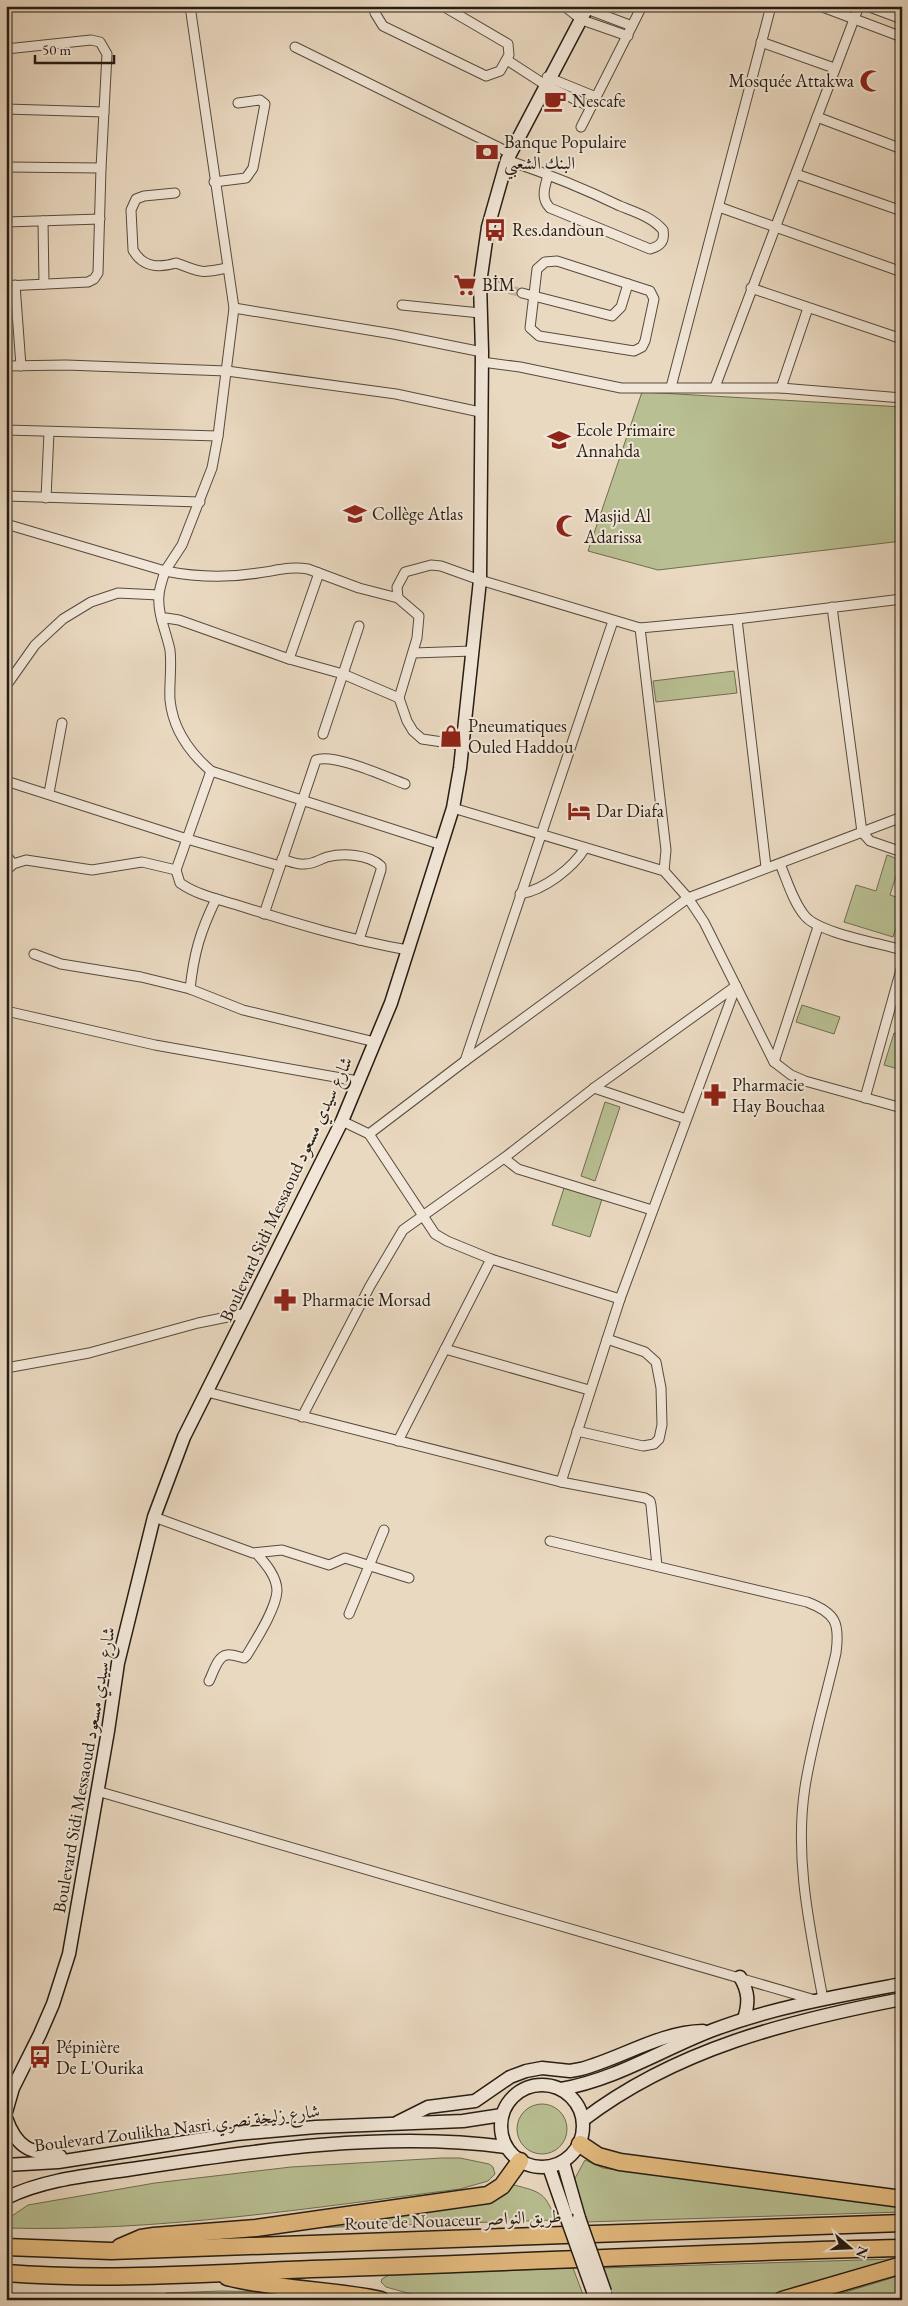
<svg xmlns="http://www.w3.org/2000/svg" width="908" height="2306" viewBox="0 0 908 2306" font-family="'EB Garamond',Amiri,serif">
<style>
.green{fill:#b8bf92;stroke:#6e6e52}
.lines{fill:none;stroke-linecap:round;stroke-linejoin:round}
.street-tunnel{stroke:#c3b39e;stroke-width:9;stroke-dasharray:9 4.5;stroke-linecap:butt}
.street-casing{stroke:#564b3e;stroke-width:11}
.secondary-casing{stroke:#251c12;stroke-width:15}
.highway-casing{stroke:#251c12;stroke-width:19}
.street{stroke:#f1e6d7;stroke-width:9}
.secondary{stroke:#f1e6d7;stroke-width:12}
.highway{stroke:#e5bc80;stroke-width:16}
.secondary-bridge-casing{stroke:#251c12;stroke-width:15;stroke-linecap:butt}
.secondary-bridge{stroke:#f1e6d7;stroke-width:12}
.labels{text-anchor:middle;stroke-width:4;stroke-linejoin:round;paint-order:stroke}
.poi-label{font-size:18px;fill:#251c12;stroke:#f1e6d7;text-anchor:start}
.street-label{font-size:18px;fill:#251c12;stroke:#f1e6d7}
</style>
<rect width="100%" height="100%" fill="#ead9c1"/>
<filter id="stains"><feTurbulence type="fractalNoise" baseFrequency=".004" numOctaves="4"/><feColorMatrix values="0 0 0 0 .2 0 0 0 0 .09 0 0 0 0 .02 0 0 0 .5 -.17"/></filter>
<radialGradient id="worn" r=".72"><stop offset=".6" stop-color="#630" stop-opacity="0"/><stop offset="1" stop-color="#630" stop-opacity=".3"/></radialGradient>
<g class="green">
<polygon points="642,392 902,407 902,541 658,570 588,551"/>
<polygon points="734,671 737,693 656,702 653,681"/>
<polygon points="887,855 901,860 890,895 902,899 902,910 893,937 844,922 856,885 876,891"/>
<polygon points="802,1005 840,1017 834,1034 796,1022"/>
<polygon points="894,1033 902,1035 902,1070 884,1065"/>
<polygon points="605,1102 620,1107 595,1181 581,1176"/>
<polygon points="564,1188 602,1199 590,1237 552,1225"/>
<circle cx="542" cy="2129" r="25"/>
<path d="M442,2158H460L489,2164L493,2167L495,2174L488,2181L460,2189C310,2208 158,2232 6,2228V2220L28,2205L155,2183L291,2167Z"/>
<polygon points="585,2160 603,2168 902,2206 902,2212 586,2222 574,2180"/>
<path d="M514,2185C542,2192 545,2193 556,2220L307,2228L504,2194Z"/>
<polygon points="892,2259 894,2260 762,2300 614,2300 603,2268"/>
<polygon points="573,2268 585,2300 432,2300 386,2287 381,2282 382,2279 389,2275"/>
<polygon points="895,2277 902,2277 902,2300 819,2300"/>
<polygon points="221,2291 273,2292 363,2300 166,2300 166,2293"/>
</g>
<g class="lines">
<polyline class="street-tunnel" points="496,286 522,293"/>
<defs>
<g id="street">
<polyline points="374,6 375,13 383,26 486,76 500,71 509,55 508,44 443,6"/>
<polyline points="564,6 582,20 628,36"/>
<polyline points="820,6 902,37"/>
<polyline points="867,6 902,19"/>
<polyline points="569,9 587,9 632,26"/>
<polyline points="761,42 834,68"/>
<polyline points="295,47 510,153"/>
<polyline points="6,49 91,40 100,42 107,54 101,168 98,273 94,279 88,282 6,286"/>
<polyline points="507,60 547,86 591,107"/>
<polyline points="547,77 596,97"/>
<polyline points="6,109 104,112"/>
<polyline points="817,117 902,149"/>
<polyline points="581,127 642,6"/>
<path d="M507,160C545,173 583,188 620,206C635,212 652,217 663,230C665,242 660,246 650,249L550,208C540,198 545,187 548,175"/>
<polyline points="6,167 101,168"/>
<polyline points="796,174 902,211"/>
<polyline points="214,182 246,178 253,168 265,104 260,100 238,103"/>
<path d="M175,193L144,196L136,199L131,210L133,250C143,268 159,268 176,263C202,272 198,274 227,268"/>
<polyline points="719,207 902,272"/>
<polyline points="43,221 44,284"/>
<polyline points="6,222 100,219"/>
<polygon points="557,261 650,291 654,299 645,341 642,347 634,351 539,336 530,328 537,269 545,262"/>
<polyline points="480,283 496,286"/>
<polyline points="15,285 21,366"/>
<polyline points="751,288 902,339"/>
<polyline points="522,293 612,316 621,307 628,284"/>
<polyline points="402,305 480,313"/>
<polyline points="234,308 393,334 482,352"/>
<polyline points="482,362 520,367 621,388 781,388 902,398"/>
<polyline points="6,366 66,365 227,371 396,394 480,412"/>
<polyline points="671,387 771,6"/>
<polyline points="715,387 859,6"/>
<polyline points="781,388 808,308"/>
<polyline points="6,430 218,436"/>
<polyline points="6,496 200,502"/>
<polyline points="46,498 49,432"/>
<polyline points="6,524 165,571 182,545 212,468 218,436 234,308 190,6"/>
<path d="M398,598L359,588L308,569C290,566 275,571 258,573C227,578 195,577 165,571C163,578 160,586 159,594C157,613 166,631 170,650C172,666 169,684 170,700C173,730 189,752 211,771L442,845"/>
<polyline points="832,607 862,832 870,841 902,852"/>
<polyline points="737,619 766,867"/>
<polyline points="162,621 166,618 179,620 289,659 343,674 399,698"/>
<polyline points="640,628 666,850 664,871"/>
<polyline points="413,653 473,651"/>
<polyline points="289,659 319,573"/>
<polyline points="6,686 35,645 63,619 91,602 118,593 159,595"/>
<polyline points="323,734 359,626"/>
<polyline points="463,745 422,739 413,731 407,721 399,698 417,638 419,616 398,598 397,587 405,572 431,565 441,566 480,580 640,628 737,619 902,599"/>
<path d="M211,771L176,870L180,883C197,895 218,899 237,905C294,923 350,940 408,950"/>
<polyline points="6,781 187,839 280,866"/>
<polyline points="49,793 62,723"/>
<polyline points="453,808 664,871 688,898 704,922 774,1062 791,1075 805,1081 902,1108"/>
<polyline points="6,855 13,864"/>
<path d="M282,859C289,861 298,865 305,864C314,864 320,859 327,857C343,853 368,854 381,866V870L359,940"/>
<path d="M780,864C787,880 793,902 805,916C819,933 879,943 902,950"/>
<polyline points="6,871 13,864 26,860 92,870 142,862 176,870"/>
<path d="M520,894C544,890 573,868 585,848"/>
<path d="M264,914L316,760C334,753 386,777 405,784"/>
<polyline points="34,954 61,964 141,977 190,989 243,1010 375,1042"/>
<path d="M190,989C194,953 200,932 216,899"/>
<polyline points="6,1011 155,1045 358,1081"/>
<polyline points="465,1061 613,621"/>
<polyline points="774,1062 818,927"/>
<polyline points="594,1088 686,1119"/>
<polyline points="865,1098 902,966"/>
<polyline points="342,1121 369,1134 435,1234 447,1241 491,1259 620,1299"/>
<polyline points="369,1134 465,1061 688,898 902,817"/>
<polyline points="504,1158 518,1169 652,1210"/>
<polyline points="445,1349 589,1390"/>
<polyline points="6,1368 89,1353 198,1323 247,1313"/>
<polyline points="207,1392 561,1482 645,1498 650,1501 651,1505 657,1566"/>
<polyline points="302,1417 370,1286 403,1230 504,1158 594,1088 736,986"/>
<polyline points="577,1431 643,1446 654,1444 659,1439 662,1425 661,1388 656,1362 645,1352 607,1339"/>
<polyline points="398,1441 491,1259"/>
<polyline points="561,1482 620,1299 736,986"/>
<polyline points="154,1517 253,1553 282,1550 329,1565 345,1558 409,1578"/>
<path d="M550,1541L807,1602C836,1613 840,1623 836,1653C826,1697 812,1742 805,1787C794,1858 810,1929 823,1999"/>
<polyline points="349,1614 384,1530"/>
<path d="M209,1681C213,1674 217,1656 227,1655C232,1654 239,1657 244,1658L247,1655C256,1640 276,1609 277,1591C277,1577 266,1564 257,1554"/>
<polyline points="97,1791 815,2000"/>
</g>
<g id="secondary">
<path d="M740,1977C749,1992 749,2003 744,2019"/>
<circle cx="542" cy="2126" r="41"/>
<path d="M561,2089C615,2080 663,2049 713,2030C774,2007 838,1996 902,1984"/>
<polyline points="6,2112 13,2088 40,2034 53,2004 69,1954 108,1731 118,1663 154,1517 184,1437 342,1121 391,1003 453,808 460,768 480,580 482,352 480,283 488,227 507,160 588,6"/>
<path d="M6,2118C17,2149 30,2152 60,2156"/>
<path d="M583,2120C676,2049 788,2021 902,1999"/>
<path d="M398,2122L428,2107L475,2101L510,2077L526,2071L542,2068L570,2071L581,2069C622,2058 660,2032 703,2031"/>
<polyline points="563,2162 579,2218"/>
<polyline points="6,2165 58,2162 236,2134 316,2127 463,2121 502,2115"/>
<polyline points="549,2167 566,2216"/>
<path d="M6,2198C47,2178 94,2175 139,2168C257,2150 388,2131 506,2147"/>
</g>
<g id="highway">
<polyline points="580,2144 598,2156 620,2162 902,2199"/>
<polyline points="6,2247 111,2251 902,2223"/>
<polyline points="120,2247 141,2238 154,2236 256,2228 488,2195 502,2186 520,2161"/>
<path d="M6,2273C108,2281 211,2273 312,2269C509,2263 705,2252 902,2248"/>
<path d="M227,2277C278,2290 331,2289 381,2300"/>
<polyline points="782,2300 902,2265"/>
</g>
</defs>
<use href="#street" class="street-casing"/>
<use href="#secondary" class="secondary-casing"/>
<use href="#highway" class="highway-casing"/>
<use href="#street" class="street"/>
<use href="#secondary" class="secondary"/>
<use href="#highway" class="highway"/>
<defs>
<g id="secondary-bridge">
<polyline points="566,2216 595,2297"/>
<polyline points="579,2218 605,2292"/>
</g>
</defs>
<use href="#secondary-bridge" class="secondary-bridge-casing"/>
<use href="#secondary-bridge" class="secondary-bridge"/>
</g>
<defs>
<symbol id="mosque-bare" viewBox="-9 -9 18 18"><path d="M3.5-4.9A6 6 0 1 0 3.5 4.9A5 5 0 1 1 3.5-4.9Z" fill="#8f2418" stroke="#f1e6d7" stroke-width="2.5" paint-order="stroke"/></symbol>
<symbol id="cafe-bare" viewBox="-9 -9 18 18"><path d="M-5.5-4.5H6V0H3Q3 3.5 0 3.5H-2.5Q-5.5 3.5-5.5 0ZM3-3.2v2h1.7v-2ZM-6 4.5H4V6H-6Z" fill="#8f2418" stroke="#f1e6d7" stroke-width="2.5" paint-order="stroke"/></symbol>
<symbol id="bank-bare" viewBox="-9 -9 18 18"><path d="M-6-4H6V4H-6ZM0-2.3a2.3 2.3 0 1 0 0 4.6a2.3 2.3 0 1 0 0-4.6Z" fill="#8f2418" stroke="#f1e6d7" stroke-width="2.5" paint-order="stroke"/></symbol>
<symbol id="bus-bare" viewBox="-9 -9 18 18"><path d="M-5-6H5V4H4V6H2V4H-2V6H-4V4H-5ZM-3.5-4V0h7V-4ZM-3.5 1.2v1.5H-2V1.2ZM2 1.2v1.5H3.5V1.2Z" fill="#8f2418" stroke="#f1e6d7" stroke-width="2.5" paint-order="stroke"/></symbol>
<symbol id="supermarket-bare" viewBox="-9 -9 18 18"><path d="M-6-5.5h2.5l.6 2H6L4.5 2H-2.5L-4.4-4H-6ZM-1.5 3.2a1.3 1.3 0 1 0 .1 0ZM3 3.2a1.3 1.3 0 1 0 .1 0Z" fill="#8f2418" stroke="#f1e6d7" stroke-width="2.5" paint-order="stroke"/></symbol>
<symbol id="school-bare" viewBox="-9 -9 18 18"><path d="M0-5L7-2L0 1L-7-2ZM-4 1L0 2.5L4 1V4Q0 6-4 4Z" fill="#8f2418" stroke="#f1e6d7" stroke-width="2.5" paint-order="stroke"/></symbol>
<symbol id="shop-bare" viewBox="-9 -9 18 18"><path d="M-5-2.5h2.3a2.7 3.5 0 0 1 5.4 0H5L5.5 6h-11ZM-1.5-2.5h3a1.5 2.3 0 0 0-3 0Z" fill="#8f2418" stroke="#f1e6d7" stroke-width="2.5" paint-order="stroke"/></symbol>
<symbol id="hotel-bare" viewBox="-9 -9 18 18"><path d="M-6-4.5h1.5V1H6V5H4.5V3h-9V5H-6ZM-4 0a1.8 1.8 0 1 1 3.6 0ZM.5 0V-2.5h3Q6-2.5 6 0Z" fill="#8f2418" stroke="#f1e6d7" stroke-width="2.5" paint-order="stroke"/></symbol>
<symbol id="pharmacy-bare" viewBox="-9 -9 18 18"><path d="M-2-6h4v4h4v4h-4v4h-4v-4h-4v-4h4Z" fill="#8f2418" stroke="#f1e6d7" stroke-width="2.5" paint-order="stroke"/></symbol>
</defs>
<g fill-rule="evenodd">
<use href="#mosque-bare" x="855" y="65" width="32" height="32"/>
<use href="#cafe-bare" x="539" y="85" width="32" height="32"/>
<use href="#bank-bare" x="471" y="136" width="32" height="32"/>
<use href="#bus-bare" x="479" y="214" width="32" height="32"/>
<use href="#supermarket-bare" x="449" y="269" width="32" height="32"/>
<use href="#school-bare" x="543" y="424" width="32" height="32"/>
<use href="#school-bare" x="339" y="498" width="32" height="32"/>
<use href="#mosque-bare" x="551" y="510" width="32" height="32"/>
<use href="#shop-bare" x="435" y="720" width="32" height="32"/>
<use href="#hotel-bare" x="563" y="795" width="32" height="32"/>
<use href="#pharmacy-bare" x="699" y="1079" width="32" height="32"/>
<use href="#pharmacy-bare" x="269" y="1284" width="32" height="32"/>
<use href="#bus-bare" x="24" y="2041" width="32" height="32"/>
</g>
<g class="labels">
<g class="poi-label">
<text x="854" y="87" text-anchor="end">Mosquée Attakwa</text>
<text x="572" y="107">Nescafe</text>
<text x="504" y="148">Banque Populaire<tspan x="504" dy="21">البنك الشعبي</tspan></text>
<text x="512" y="236">Res.dandoun</text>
<text x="482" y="291">BİM</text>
<text x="576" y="436">Ecole Primaire<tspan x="576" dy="21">Annahda</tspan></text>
<text x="372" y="520">Collège Atlas</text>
<text x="584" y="522">Masjid Al<tspan x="584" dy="21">Adarissa</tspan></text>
<text x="468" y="732">Pneumatiques<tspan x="468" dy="21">Ouled Haddou</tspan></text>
<text x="596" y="817">Dar Diafa</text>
<text x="732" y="1091">Pharmacie<tspan x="732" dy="21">Hay Bouchaa</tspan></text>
<text x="302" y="1306">Pharmacie Morsad</text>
<text x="56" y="2053">Pépinière<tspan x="56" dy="21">De L'Ourika</tspan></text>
</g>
<g class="street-label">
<text transform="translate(286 1189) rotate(-65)" y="6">Boulevard Sidi Messaoud شارع سيدي مسعود</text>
<text transform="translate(84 1770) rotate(-80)" y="6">Boulevard Sidi Messaoud شارع سيدي مسعود</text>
<text transform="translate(177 2128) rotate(-7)" y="6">Boulevard Zoulikha Nasri شارع زليخة نصري</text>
<text transform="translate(453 2220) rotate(-2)" y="6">Route de Nouaceur طريق النواصر</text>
</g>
</g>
<rect width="908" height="2306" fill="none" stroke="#ead9c1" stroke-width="25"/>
<rect x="8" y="8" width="893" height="2291" fill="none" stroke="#251c12" stroke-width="2.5"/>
<rect x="12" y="12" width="883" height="2281" fill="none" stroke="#251c12"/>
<g transform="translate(850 2248) rotate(109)" stroke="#f1e6d7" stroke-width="4" paint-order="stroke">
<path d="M0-4L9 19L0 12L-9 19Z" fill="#251c12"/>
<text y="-8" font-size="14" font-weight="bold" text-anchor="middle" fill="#251c12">N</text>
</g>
<path d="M35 55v8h79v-8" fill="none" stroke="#251c12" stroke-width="2.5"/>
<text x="42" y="55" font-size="15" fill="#251c12" stroke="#f1e6d7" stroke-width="4" paint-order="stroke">50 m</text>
<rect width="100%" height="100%" filter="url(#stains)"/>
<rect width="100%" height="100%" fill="url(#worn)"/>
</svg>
